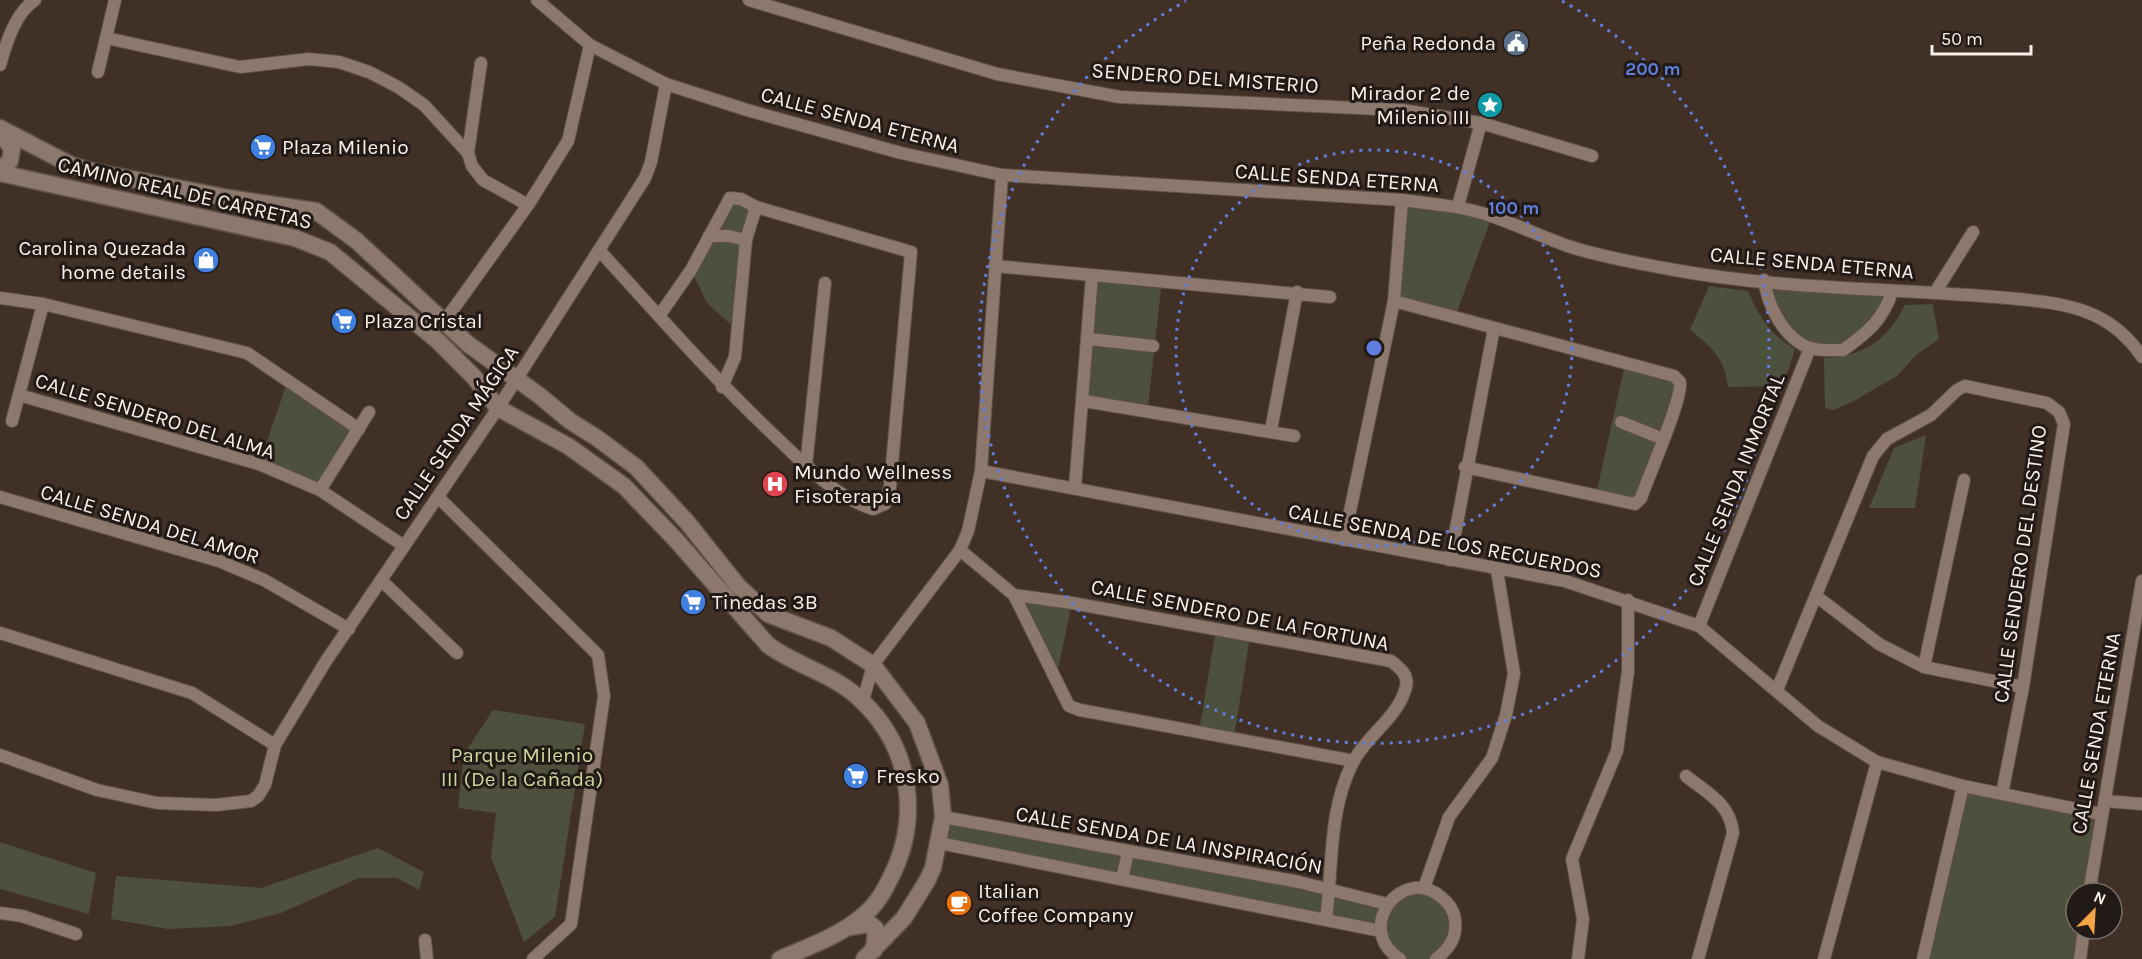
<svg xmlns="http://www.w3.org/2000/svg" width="2142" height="959" viewBox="0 0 2142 959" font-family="Karla,sans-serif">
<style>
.green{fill:#4d503d}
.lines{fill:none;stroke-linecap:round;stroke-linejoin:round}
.minor-casing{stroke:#5f5047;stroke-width:14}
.tertiary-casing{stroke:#5f5047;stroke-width:19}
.minor{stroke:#8c786d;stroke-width:12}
.tertiary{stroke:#8c786d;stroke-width:16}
.ring{fill:none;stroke:#5f7edd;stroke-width:3;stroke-dasharray:3 6}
.labels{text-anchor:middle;stroke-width:6;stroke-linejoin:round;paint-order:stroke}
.poi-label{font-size:21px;fill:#faeee8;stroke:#221a16;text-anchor:start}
.street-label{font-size:21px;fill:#faeee8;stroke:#221a16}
.park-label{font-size:21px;fill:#cfd69b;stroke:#221a16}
.centre{fill:#5f7edd;stroke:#221a16;stroke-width:3}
.ring-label{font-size:18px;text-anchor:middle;font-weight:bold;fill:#5f7edd;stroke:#221a16;stroke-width:6;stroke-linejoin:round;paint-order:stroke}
</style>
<rect width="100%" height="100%" fill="#413026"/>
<g class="green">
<polygon points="730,198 756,207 737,330 707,303 691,270"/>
<polygon points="1402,200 1492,216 1456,315 1394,301"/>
<polygon points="1764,280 1892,292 1885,311 1843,350 1810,348 1782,327"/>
<polygon points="1095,282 1161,288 1148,407 1087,397"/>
<path d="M1709,286L1748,291C1759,316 1770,335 1795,349L1789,369L1780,386L1728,387C1725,359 1712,347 1690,330Z"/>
<path d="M1933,304L1939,339L1916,355L1897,376L1854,401L1834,410L1825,408L1824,358C1864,356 1887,341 1905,305Z"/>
<polygon points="1625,364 1680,382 1638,502 1596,494"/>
<polygon points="288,380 359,429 320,490 259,464"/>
<polygon points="1926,435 1915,508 1869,508 1894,448"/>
<polygon points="1014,595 1072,603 1056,679"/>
<polygon points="1216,630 1250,636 1234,738 1199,732"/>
<polygon points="493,710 585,724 555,917 524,942 491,857 496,813 458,808 464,754"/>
<polygon points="1963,786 2101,814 2089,893 2076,893 2076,929 2084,929 2080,959 1923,959"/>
<polygon points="943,817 1387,904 1405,890 1440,895 1456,929 1436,959 1400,959 1380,931 939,843"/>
<polygon points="0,842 96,873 89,914 0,889"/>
<polygon points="378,848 424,872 419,890 397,878 359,878 281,913 231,926 168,929 111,919 116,876 261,888"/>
</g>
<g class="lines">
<defs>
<g id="minor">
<path d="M537,0L590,45L666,84L747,110L901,153L1002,175L1402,200C1432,204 1462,206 1491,216C1518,225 1544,238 1571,247C1602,257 1637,263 1669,269C1780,290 1895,288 2007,298C2062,303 2109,307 2142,357"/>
<polyline points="749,0 997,74 1120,97 1402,110 1481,123 1592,156"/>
<polyline points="106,38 240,67 309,59 339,62 369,72 398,87 424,105 468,153 472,166 483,180 528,205"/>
<path d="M0,65C6,44 15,13 35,0"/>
<polyline points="98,72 115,0"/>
<polyline points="468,153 481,63"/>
<polyline points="1458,206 1481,123"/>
<polyline points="709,236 729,236 746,240"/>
<path d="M599,250C658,315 715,380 778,439C805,465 837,498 873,509L885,504L890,487L911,252L756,207L741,199L730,198L691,270L659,316"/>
<polyline points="995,266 1330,297"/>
<path d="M1764,280C1768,306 1784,339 1810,348C1820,351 1834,350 1843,350C1867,333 1883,320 1892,292"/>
<polyline points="1936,291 1973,232"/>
<polyline points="0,298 43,304 247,353 359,429"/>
<path d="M1394,301L1674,376L1680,382C1683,398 1648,477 1641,498L1635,504L1465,467"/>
<polyline points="444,322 528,205 568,141 590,45"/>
<polyline points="1089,339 1153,346"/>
<polyline points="722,387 735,357 746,240 756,207"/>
<polyline points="19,395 259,464 320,490 404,546"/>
<polyline points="1084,401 1294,436"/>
<polyline points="12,421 43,304"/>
<polyline points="1621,422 1663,439"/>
<polyline points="1271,430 1297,292"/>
<polyline points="806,466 825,283"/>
<polyline points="981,471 1565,581 1699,626 1818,726 1877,762 1963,786 2101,814"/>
<polyline points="1075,487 1092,276"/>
<polyline points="320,490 369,412"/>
<polyline points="0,497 219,561 264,580 349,629"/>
<polyline points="438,497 598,655 604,696 571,924 533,959"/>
<polyline points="1344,540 1394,301 1402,200"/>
<polyline points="960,550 1014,595 1069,706 1080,710 1354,761"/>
<polyline points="1450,560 1494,328"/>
<polyline points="381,580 457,653"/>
<path d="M1014,595L1072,603L1391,661C1400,668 1409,675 1406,687C1398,718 1367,735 1353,762C1328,811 1333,866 1326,919"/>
<polyline points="1816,596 1879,644 1924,667 2023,687"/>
<polyline points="1699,626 1810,348"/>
<polyline points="0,633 192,693 275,745"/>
<polyline points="1924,667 1964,480"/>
<polyline points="1777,690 1873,456 1887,439 1931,415 1957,390 1965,386 2047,403 2059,412 2064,424 2023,687 2002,794"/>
<polyline points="863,701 873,665 960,550 968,531 981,471 1002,175"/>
<polyline points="0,755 97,790 157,803 216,805 251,801 258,796 265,785 275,745 326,661 498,408 645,178 651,162 666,84"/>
<path d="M1686,776C1708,794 1730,803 1733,833L1698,959"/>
<polyline points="2105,801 2142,804"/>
<polyline points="943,817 1299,882 1387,904"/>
<polyline points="939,843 1381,931"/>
<polyline points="1122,879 1128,852"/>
<polyline points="1424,888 1449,817 1492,758 1506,715 1514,674 1497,570"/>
<polyline points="2089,893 2142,581"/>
<polyline points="0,913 22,916 76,934"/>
<polyline points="425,940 427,959"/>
<path d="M1400,959C1353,929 1402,864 1441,897C1449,903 1454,911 1455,920C1457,938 1449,949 1436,959"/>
<polyline points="1578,959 1583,919 1572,859 1617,751 1628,671 1628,600"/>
<polyline points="1824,959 1877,762"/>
<polyline points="1923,959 1963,786"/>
<polyline points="2080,959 2084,929"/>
</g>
<g id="tertiary">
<polyline points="0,128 71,165 91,171 229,198 316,211 357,241 468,344 540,396 570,421 597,438 636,467 687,522 738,586 768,614 831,638 873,665 917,723 940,785 943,817 933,868 927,881 904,918 864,959"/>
<polyline points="0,132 12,149 10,161 0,170"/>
<path d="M0,173L295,238L330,252L438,341L474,377L498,408L568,446L624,486L676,540L768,645C798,667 835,674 862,701C911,748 921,817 891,877C884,891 877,904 865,914C842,935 808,947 780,959"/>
<polyline points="849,927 870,924 876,929 874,950"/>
</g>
</defs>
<use href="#minor" class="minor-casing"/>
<use href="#tertiary" class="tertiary-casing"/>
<use href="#minor" class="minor"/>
<use href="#tertiary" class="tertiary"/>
</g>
<g class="ring">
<circle cx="1374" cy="348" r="198"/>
<path d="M1562 1A395 395 0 1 1 1186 1"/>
</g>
<defs>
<symbol id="civic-disc" viewBox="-11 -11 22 22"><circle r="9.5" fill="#5c6f8a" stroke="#221a16"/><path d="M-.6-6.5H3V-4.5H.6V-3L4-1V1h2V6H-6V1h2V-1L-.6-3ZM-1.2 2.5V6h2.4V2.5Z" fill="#fff"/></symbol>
<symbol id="sight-disc" viewBox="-11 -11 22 22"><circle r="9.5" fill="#0f9aa8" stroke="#221a16"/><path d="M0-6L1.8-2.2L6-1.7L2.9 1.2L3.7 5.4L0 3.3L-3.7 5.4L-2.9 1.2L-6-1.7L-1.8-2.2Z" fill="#fff"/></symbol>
<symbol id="supermarket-disc" viewBox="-11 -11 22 22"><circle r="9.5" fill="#3f7fe0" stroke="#221a16"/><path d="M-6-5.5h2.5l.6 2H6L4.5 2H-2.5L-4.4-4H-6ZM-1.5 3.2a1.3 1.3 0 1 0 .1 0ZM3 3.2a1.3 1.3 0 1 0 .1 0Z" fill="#fff"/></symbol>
<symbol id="shop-disc" viewBox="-11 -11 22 22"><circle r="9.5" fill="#3f7fe0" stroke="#221a16"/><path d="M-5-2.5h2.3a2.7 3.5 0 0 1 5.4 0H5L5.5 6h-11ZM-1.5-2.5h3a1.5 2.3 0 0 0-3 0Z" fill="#fff"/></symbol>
<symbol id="hospital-disc" viewBox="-11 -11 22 22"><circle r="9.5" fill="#e0444e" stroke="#221a16"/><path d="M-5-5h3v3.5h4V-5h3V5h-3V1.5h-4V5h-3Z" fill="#fff"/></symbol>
<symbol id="cafe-disc" viewBox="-11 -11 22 22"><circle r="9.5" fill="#e8710a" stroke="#221a16"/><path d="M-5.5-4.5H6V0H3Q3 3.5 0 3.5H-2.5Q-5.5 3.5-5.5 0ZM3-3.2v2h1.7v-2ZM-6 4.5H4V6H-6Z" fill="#fff"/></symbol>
</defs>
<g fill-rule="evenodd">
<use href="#civic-disc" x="1501" y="28" width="30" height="30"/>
<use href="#sight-disc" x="1475" y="90" width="30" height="30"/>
<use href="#supermarket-disc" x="248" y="132" width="30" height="30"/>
<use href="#shop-disc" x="191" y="245" width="30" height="30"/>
<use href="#supermarket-disc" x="329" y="306" width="30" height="30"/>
<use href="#hospital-disc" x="760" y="469" width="30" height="30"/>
<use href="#supermarket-disc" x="678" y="587" width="30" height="30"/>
<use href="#supermarket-disc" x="841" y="761" width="30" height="30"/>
<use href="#cafe-disc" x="944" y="888" width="30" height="30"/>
</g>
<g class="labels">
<g class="poi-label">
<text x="1496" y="50" text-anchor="end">Peña Redonda</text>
<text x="1470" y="100" text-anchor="end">Mirador 2 de<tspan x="1470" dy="24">Milenio III</tspan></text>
<text x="282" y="154">Plaza Milenio</text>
<text x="186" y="255" text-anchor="end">Carolina Quezada<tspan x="186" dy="24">home details</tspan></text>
<text x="364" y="328">Plaza Cristal</text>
<text x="794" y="479">Mundo Wellness<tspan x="794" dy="24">Fisoterapia</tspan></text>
<text x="712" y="609">Tinedas 3B</text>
<text x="876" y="783">Fresko</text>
<text x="978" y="898">Italian<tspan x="978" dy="24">Coffee Company</tspan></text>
</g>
<g class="street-label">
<text transform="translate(1205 78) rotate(4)" y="7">SENDERO DEL MISTERIO</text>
<text transform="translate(860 120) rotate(15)" y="7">CALLE SENDA ETERNA</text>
<text transform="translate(1337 178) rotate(4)" y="7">CALLE SENDA ETERNA</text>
<text transform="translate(185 193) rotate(13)" y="7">CAMINO REAL DE CARRETAS</text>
<text transform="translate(1812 263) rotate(5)" y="7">CALLE SENDA ETERNA</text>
<text transform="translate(155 416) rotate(17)" y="7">CALLE SENDERO DEL ALMA</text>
<text transform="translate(456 433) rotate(-56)" y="7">CALLE SENDA MÁGICA</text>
<text transform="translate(1736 480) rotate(-68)" y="7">CALLE SENDA INMORTAL</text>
<text transform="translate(150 524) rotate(17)" y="7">CALLE SENDA DEL AMOR</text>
<text transform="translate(1445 541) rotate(11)" y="7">CALLE SENDA DE LOS RECUERDOS</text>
<text transform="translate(2020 564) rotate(-82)" y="7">CALLE SENDERO DEL DESTINO</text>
<text transform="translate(1240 615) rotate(11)" y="7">CALLE SENDERO DE LA FORTUNA</text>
<text transform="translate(2096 733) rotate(-80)" y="7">CALLE SENDA ETERNA</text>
<text transform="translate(1169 840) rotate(10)" y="7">CALLE SENDA DE LA INSPIRACIÓN</text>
</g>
<g class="park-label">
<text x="522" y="762">Parque Milenio<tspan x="522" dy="24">III (De la Cañada)</tspan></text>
</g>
</g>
<circle cx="1374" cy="348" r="9" class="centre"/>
<g class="ring-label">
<text x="1653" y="75">200 m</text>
<text x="1514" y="214">100 m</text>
</g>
<g transform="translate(2094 911) rotate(24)"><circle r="28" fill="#221a16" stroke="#786f6a" stroke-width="1.5"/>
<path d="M0-4.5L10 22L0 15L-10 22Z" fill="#f5a345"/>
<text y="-9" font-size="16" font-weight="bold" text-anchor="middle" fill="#faeee8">N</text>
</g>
<path d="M1932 45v9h99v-9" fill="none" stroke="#faeee8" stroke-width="3"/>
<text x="1941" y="45" font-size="18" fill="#faeee8" stroke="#221a16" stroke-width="4.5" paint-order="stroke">50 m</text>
</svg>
